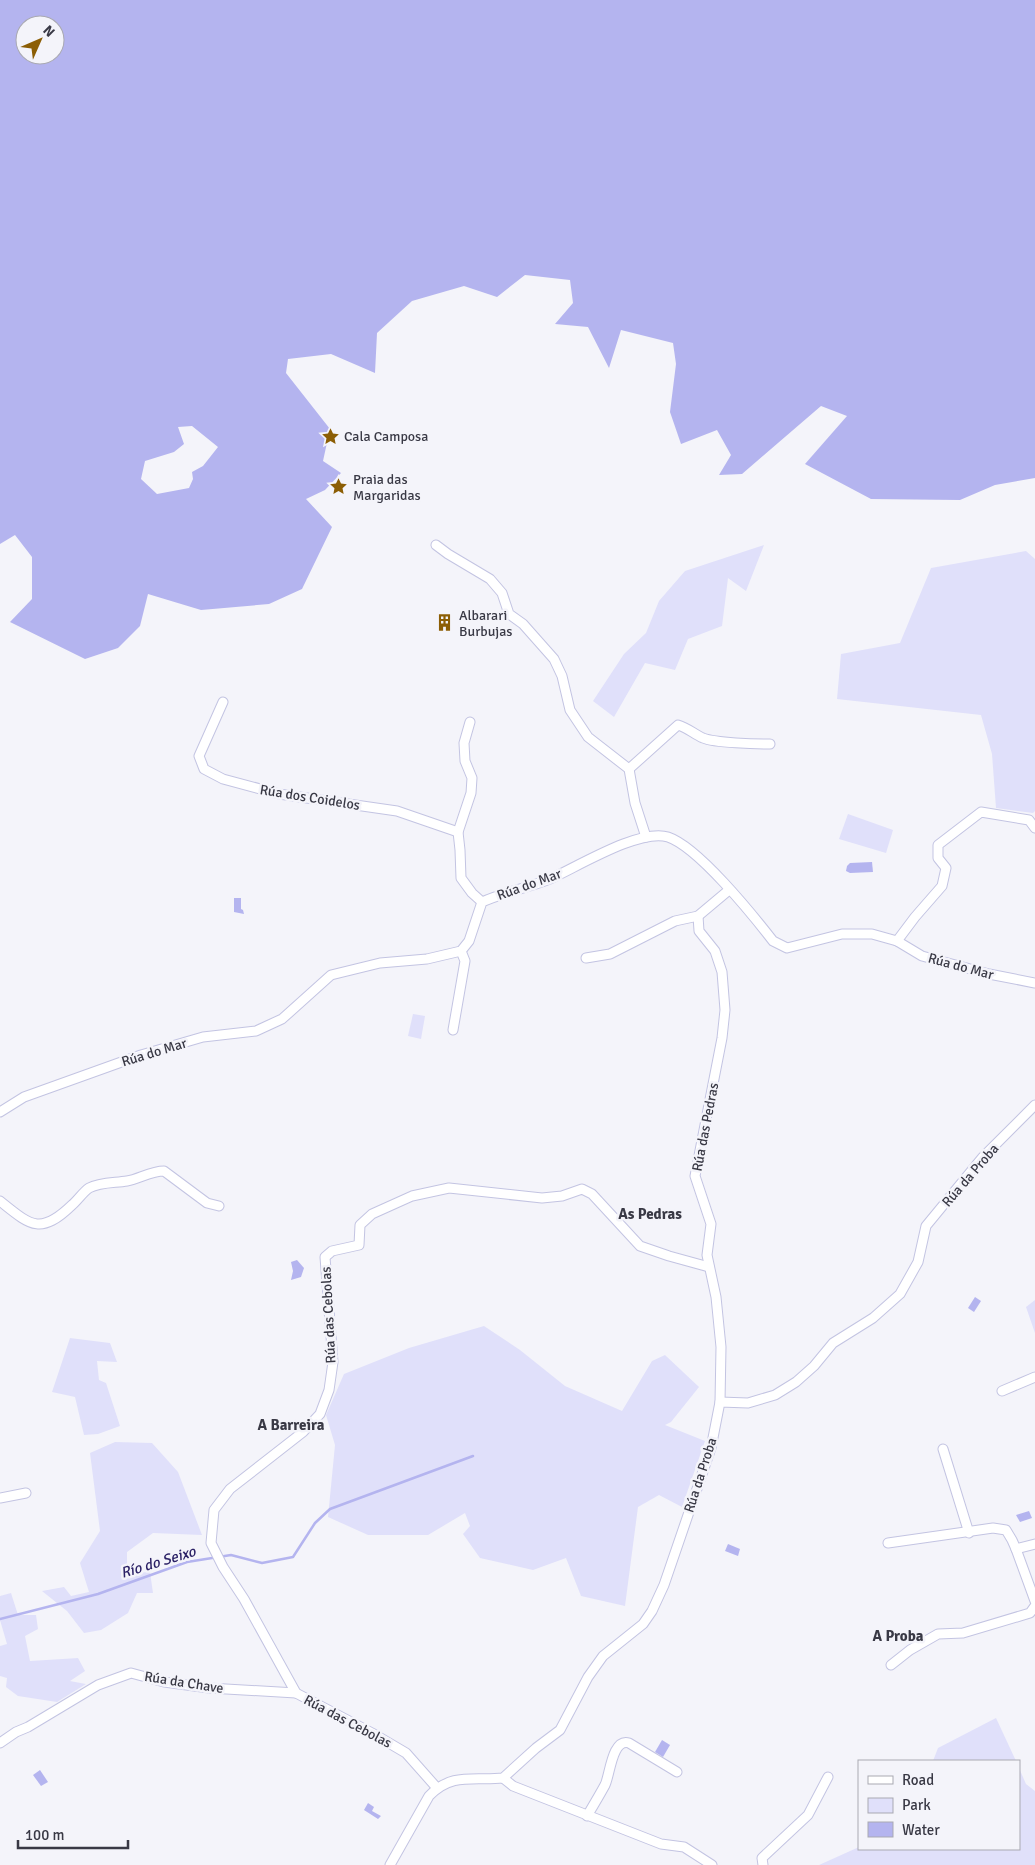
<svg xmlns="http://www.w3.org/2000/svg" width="1035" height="1865" viewBox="0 0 1035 1865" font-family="Signika,sans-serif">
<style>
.green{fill:#e0e0fa}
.water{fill:#b4b4ef;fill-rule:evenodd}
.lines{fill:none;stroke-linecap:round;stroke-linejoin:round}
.stream{stroke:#b4b4ef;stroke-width:2.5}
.minor-casing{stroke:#c3c4e2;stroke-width:11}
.minor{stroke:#fff;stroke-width:9}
.labels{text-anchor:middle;stroke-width:5;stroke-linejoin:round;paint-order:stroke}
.poi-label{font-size:14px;fill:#393945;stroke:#f4f4fa;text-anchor:start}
.street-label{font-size:14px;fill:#393945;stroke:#f4f4fa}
.neighbourhood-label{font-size:15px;font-weight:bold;fill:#393945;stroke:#f4f4fa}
.water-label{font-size:15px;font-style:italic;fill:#2c2266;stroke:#f4f4fa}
</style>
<rect width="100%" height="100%" fill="#f4f4fa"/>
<g class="green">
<polygon points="764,545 746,591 728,578 722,626 688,639 675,670 645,663 614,717 593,701 624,654 646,633 659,601 685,571"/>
<polygon points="1026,551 1035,559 1035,811 1033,813 996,808 992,754 981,715 837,699 841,654 900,643 931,568"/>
<polygon points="848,814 893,830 886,853 839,839"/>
<polygon points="413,1014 425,1016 421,1039 408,1036"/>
<polygon points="1035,1300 1035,1333 1026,1307"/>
<polygon points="484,1326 520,1350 565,1386 622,1411 652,1361 665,1355 699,1387 671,1422 665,1425 705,1441 682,1507 659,1495 638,1507 625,1606 581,1596 566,1558 533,1570 480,1558 463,1534 470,1526 465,1513 428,1535 368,1535 328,1517 335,1445 326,1415 344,1374 409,1348"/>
<polygon points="70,1338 110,1343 117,1362 97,1361 99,1380 106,1383 120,1426 98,1434 84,1435 75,1397 52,1392"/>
<polygon points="115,1442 152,1443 178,1472 202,1535 153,1533 127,1552 127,1573 150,1572 153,1593 137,1593 128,1613 101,1630 84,1633 67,1611 42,1591 64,1587 71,1596 89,1592 80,1563 100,1531 90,1453"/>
<polygon points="11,1593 18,1615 36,1615 38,1629 25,1636 30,1661 78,1658 85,1671 70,1681 86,1684 57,1702 18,1696 6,1687 7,1678 0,1676 0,1646 7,1644 0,1620 0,1596"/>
<polygon points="996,1718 1016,1761 933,1761 938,1748"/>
<polygon points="1019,1768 1026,1784 1035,1791 1035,1865 819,1865 859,1847 859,1849 1019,1849"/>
</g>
<g class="water">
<path d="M0,0H1035V478L995,485L960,500L871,499L805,464L847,416L821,406L742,474L719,475L731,455L717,430L681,444L670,412L676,364L673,343L621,330L609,368L588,327L555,324L573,303L570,280L525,275L497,297L464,286L412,301L377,333L375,373L331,354L288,359L286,373L330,429L323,461L341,473L325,490L306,499L332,527L302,589L269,604L201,610L148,594L140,626L118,648L85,659L10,622L32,599V557L15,535L0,544ZM25,25H55V55H25ZM192,426L218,447L203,466L192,472L193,479L189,488L157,494L141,479L145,461L174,452L184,444L178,427Z"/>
<polygon points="872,862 873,872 850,873 846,871 847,866 850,863"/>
<polygon points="234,898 241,898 241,909 243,910 244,914 234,912"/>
<polygon points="297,1260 304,1268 301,1277 291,1280 293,1271 291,1262"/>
<polygon points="975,1297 981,1301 974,1312 968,1308"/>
<polygon points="1029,1511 1032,1518 1020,1522 1016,1515"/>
<polygon points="728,1544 740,1549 738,1556 725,1551"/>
<polygon points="662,1740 670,1745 663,1757 655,1752"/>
<polygon points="40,1770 48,1782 41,1786 33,1775"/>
<polygon points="368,1803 374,1807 372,1811 381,1816 378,1819 364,1810"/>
</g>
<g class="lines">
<polyline class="stream" points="0,1619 98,1594 187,1562 231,1555 262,1563 293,1557 315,1523 330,1509 473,1456"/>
<defs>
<g id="minor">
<polyline points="436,545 448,554 490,579 502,593 509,614 523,624 554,659 562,676 570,710 588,737 629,769 635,803 646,837"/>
<polyline points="223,702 199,756 204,769 223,779 279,794 397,811 458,832"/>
<polyline points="470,722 464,743 465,761 472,778 471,793 458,832 460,850 461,878 472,893 482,902"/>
<path d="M629,769L678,725C688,728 694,734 703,738C715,743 756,744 770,744"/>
<polyline points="698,916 699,931 715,951 722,972 725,1010 722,1038 695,1176 711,1224 707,1255 716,1297 721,1347 720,1402"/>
<polyline points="897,941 915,917 942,886 946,868 938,858 938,845 981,812 1029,820 1035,828"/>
<polyline points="586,958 610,954 675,921 698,916 729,890"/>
<polyline points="453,1030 465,961 461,951"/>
<path d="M0,1112L24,1097L141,1055L203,1037L256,1031L282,1019L331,975L380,963L427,959L461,951L469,941L482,902C504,892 528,888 550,879C577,867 640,828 668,837C698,847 752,914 773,941L787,948L842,934H872L897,941L922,956L989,974L1035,983"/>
<path d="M0,1201C30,1225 40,1236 72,1205C78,1200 83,1192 89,1188C100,1182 115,1183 127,1181C139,1179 151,1171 164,1171L207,1203L219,1206"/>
<polyline points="1002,1391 1035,1377"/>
<polyline points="943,1449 969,1533"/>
<polyline points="0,1498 26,1493"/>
<polyline points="888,1543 993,1528 1006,1530 1012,1540 1016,1549 1035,1544"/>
<polyline points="1016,1549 1035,1601"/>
<polyline points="891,1665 910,1650 938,1634 963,1633 1030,1613 1035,1606"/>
<polyline points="0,1743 16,1732 28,1727 98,1685 131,1673 164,1682 209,1688 296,1693"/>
<polyline points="503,1778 513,1786 661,1844 684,1847 712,1865"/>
<polyline points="437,1788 406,1753 372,1733 296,1693 244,1599 223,1567 211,1543 214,1510 230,1489 303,1432 320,1414 329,1390 333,1362 325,1257 332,1251 359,1245 360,1225 372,1214 412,1196 449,1188 542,1198 562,1196 582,1189 592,1194 640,1246 669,1256 709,1267"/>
<path d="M587,1816C593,1806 599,1796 605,1785C610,1775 612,1738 629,1743L677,1772"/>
<path d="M390,1865L429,1796C452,1772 474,1781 503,1778L536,1748L560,1730L588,1677L603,1656L643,1624L652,1611L664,1585L711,1448L720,1402L748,1403L775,1395L796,1382L814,1366L833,1343L873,1318L900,1294L918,1262L926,1226L982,1158L1035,1105"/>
<polyline points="763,1865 762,1858 808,1815 828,1777"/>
</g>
</defs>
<use href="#minor" class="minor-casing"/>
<use href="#minor" class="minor"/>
</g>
<defs>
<symbol id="sight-bare" viewBox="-9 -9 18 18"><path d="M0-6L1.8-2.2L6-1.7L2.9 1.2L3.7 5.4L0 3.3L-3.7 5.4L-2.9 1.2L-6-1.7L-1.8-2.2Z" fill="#8c5e05" stroke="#f4f4fa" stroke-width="2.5" paint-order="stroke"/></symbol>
<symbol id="building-bare" viewBox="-9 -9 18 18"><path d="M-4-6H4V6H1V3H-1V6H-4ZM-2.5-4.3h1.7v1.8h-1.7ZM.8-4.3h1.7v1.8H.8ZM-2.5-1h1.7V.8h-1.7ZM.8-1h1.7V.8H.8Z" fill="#8c5e05" stroke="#f4f4fa" stroke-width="2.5" paint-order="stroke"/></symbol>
</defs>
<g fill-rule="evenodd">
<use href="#sight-bare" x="318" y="424" width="25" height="25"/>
<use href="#sight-bare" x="326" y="474" width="25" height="25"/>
<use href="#building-bare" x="432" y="610" width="25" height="25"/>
</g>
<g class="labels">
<g class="poi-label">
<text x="344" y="441">Cala Camposa</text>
<text x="353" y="484">Praia das<tspan x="353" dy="16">Margaridas</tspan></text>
<text x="459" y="620">Albarari<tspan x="459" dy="16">Burbujas</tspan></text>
</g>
<g class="street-label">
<text transform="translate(310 797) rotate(9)" y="5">Rúa dos Coidelos</text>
<text transform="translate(529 884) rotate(-20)" y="5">Rúa do Mar</text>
<text transform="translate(961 966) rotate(15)" y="5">Rúa do Mar</text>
<text transform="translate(154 1052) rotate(-17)" y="5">Rúa do Mar</text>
<text transform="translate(705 1127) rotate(-79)" y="5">Rúa das Pedras</text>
<text transform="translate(970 1175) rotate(-49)" y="5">Rúa da Proba</text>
<text transform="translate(328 1315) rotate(-93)" y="5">Rúa das Cebolas</text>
<text transform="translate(700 1475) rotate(-72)" y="5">Rúa da Proba</text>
<text transform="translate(184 1682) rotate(9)" y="5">Rúa da Chave</text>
<text transform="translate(348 1721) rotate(28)" y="5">Rúa das Cebolas</text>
</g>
<g class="neighbourhood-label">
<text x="650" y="1219">As Pedras</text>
<text x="291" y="1430">A Barreira</text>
<text x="898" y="1641">A Proba</text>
</g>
<g class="water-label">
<text transform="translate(158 1562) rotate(-17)" y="5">Río do Seixo</text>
</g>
</g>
<rect x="858" y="1760" width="162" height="90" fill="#f4f4fa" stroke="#a9a9b2"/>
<rect x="868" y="1776" width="25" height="8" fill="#ffffff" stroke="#a9a9b2"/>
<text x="902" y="1785" font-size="15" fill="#393945">Road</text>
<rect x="868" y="1798" width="25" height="15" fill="#e0e0fa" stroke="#a9a9b2"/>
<text x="902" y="1810" font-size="15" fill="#393945">Park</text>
<rect x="868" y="1822" width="25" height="15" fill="#b4b4ef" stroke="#a9a9b2"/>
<text x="902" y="1835" font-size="15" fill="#393945">Water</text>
<g transform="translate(40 40) rotate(45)"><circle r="24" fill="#f4f4fa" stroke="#a9a9b2"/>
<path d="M0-4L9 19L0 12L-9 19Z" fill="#8c5e05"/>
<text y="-8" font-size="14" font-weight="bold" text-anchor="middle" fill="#393945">N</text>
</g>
<path d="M18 1840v8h110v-8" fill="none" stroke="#393945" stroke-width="2.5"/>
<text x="25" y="1840" font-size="15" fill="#393945" stroke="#f4f4fa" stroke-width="4" paint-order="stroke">100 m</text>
</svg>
